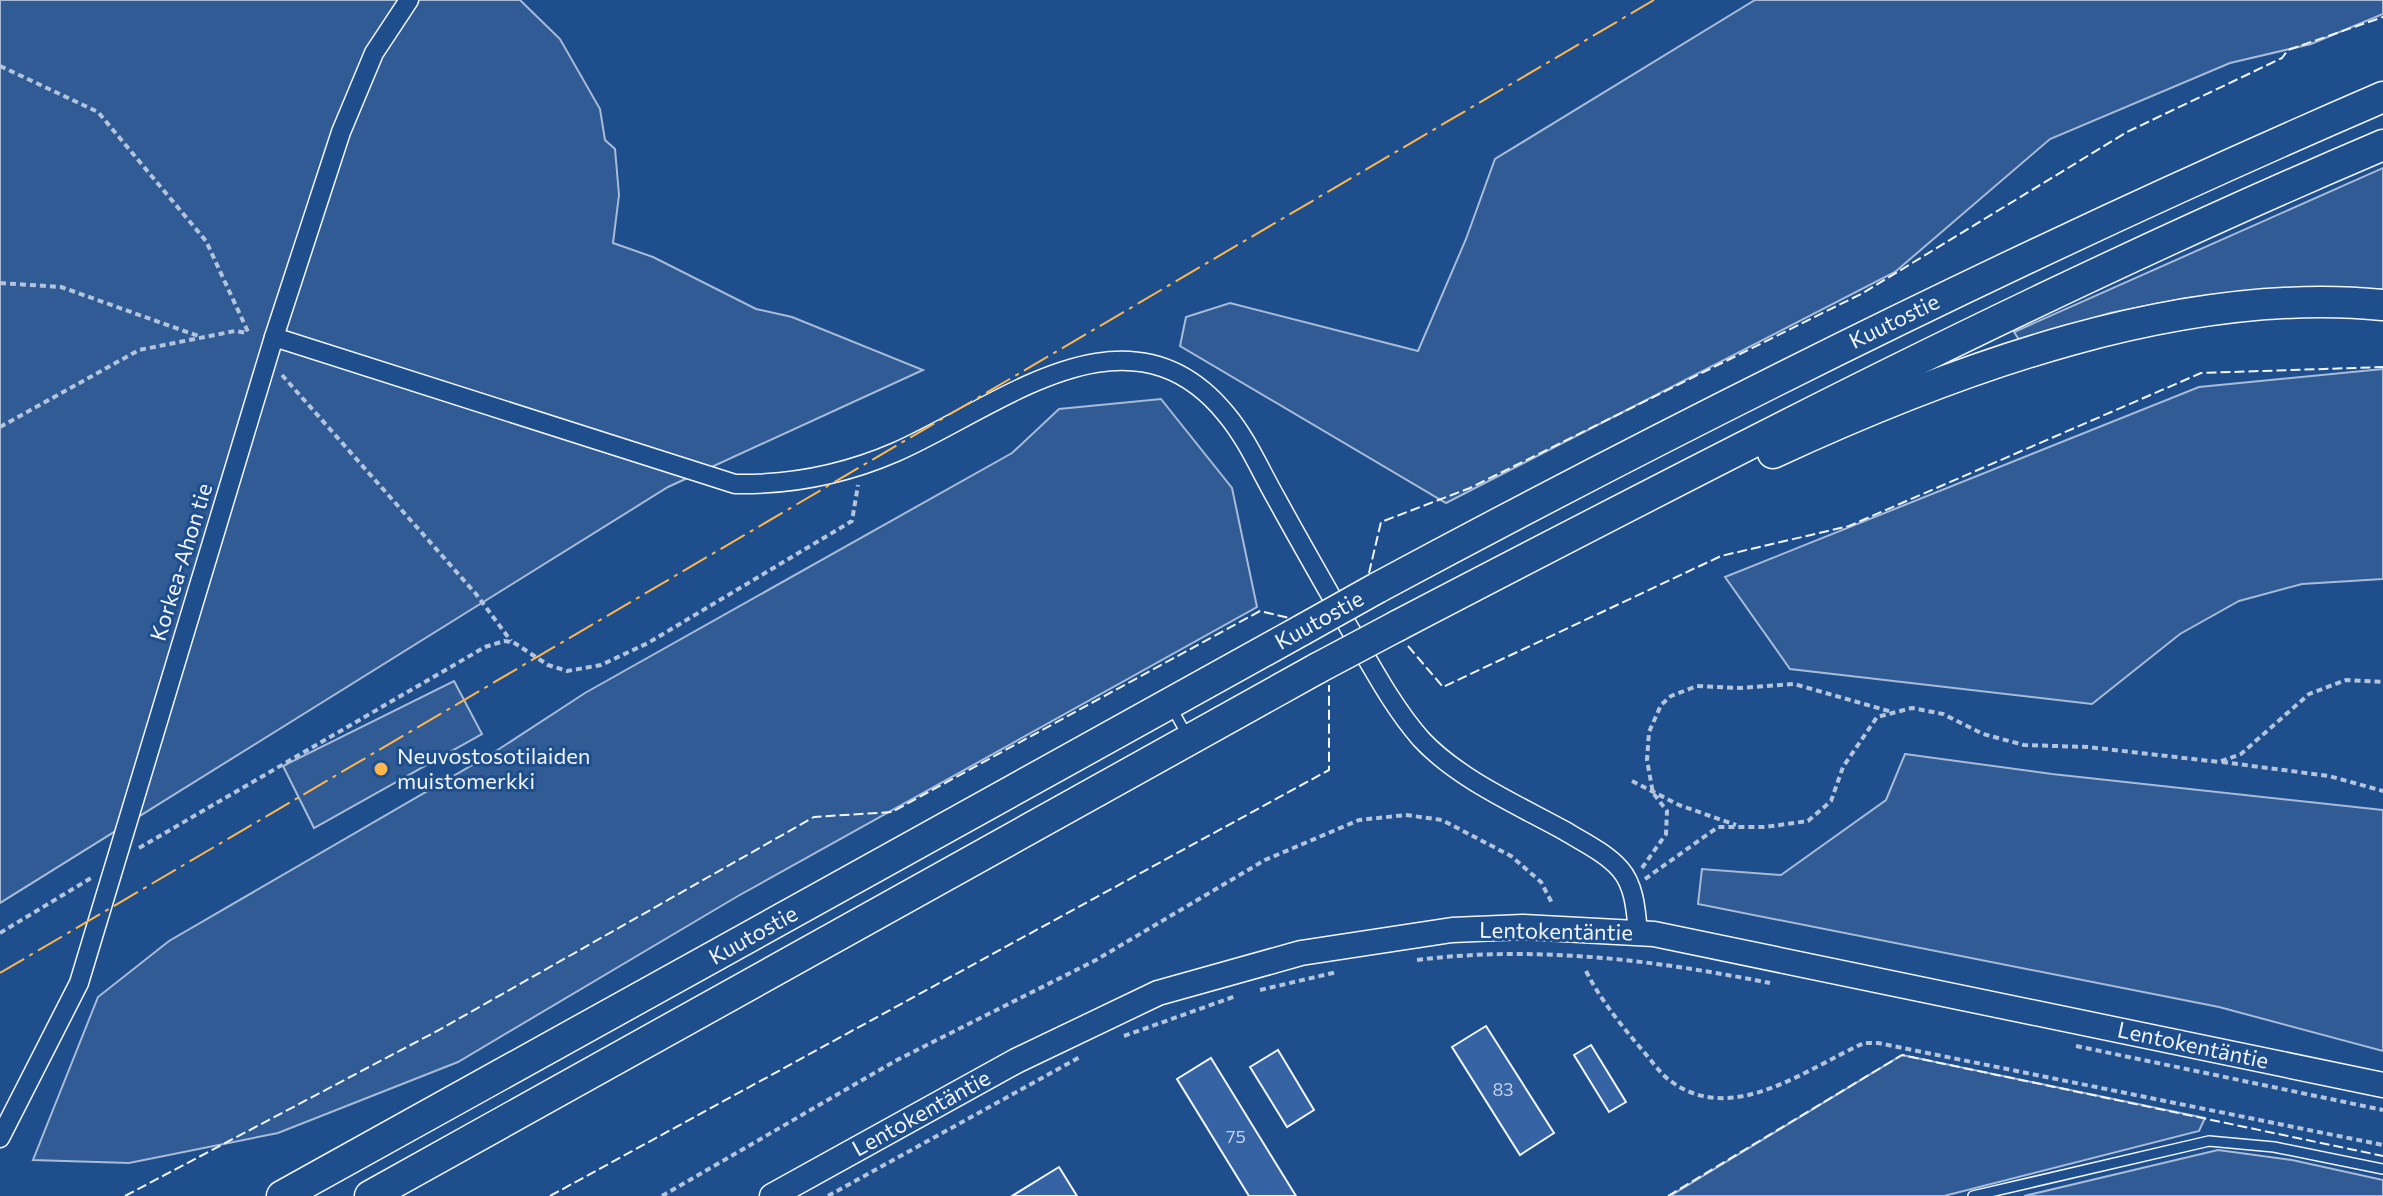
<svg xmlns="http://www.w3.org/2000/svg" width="2383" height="1196" viewBox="0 0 2383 1196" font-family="Commissioner,sans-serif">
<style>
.built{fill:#305b95;stroke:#a8bbd7;stroke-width:2}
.building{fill:#3563a3;stroke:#f2f6ff;stroke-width:2}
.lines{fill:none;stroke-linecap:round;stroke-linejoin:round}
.service-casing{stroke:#f2f6ff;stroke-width:12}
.minor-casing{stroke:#f2f6ff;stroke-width:21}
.tertiary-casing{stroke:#f2f6ff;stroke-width:27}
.trunk-casing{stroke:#f2f6ff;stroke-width:33}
.path{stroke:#b3c4dc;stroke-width:4;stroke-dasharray:6 4;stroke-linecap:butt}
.service{stroke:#1f4e8c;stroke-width:9}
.minor{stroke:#1f4e8c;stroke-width:18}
.tertiary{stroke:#1f4e8c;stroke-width:24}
.trunk{stroke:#1f4e8c;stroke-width:30}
.trunk-bridge-casing{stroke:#f2f6ff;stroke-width:33;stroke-linecap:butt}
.trunk-bridge{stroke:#1f4e8c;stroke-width:30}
.fence{stroke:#f2f6ff;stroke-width:2;stroke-dasharray:10 4;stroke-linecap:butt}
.power{stroke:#ffb74d;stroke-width:2;stroke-dasharray:28 6 4 6;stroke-linecap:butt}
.poi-dot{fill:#ffb74d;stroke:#1f4e8c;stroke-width:3}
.labels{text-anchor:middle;stroke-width:6;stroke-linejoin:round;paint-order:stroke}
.number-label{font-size:18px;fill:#c3d1e8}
.street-label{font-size:22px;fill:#f2f6ff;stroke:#1f4e8c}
.poi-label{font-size:22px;fill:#f2f6ff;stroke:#1f4e8c;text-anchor:start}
</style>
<rect width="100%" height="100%" fill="#1f4e8c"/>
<g class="built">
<polygon points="0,0 520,0 560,39 600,109 605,140 615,149 619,195 613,243 653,257 756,309 792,317 923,370 668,487 0,903"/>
<polygon points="1755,0 2383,0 2383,14 2311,44 2230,63 2050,139 1895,272 1446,503 1180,346 1186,317 1230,303 1418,351 1466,239 1495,159"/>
<polygon points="2383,168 2383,289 2250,291 2186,298 2110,313 2020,341 2014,332"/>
<polygon points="2383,369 2383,579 2302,584 2239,601 2180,634 2092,704 1790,669 1725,577 2199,387"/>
<polygon points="1161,399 1232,488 1257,607 738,896 458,1062 278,1133 129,1163 33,1160 98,997 169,941 493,753 585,693 1012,453 1059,409"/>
<polygon points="454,681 482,734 314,828 283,766"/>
<polygon points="1905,754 2052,774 2383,810 2383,1051 2219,1007 1698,904 1702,869 1781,875 1886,800"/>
<polygon points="1902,1055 2205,1118 2199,1131 1944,1196 1670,1196"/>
<polygon points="2218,1150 2292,1160 2383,1180 2383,1196 2024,1196"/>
</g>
<g class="building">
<polygon points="1486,1026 1554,1133 1520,1155 1452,1047"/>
<polygon points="1591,1045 1626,1102 1609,1112 1574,1055"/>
<polygon points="1278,1050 1314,1110 1287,1127 1250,1067"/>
<polygon points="1211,1058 1296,1196 1249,1196 1177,1079"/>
<polygon points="1059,1167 1077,1196 1012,1196"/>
</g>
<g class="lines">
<defs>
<g id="service">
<polyline points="1172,708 1188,737"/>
<polyline points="1973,1196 2209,1141 2274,1147 2383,1169"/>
</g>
<g id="minor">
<path d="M274,337L735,484C792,485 843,475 896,452C997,408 1128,294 1226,414C1247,439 1260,470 1276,498C1300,542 1326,587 1351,631C1372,667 1393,707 1421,739C1458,779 1518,805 1565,831C1583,842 1606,853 1620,869C1635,886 1636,912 1638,933"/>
<polyline points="0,1138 79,983 274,337 341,132 374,53 409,0"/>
</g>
<polyline id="tertiary" points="772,1196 1016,1061 1158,993 1301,953 1452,930 1523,927 1654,934 2383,1085"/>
<g id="trunk">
<path d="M1773,453C1954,369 2181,285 2383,305"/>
<path d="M1377,588C1706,411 2040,245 2383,97"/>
<path d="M1397,626C1721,457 2046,288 2383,145"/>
<polyline points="282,1196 1302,630"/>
<polyline points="370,1196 1318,668"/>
</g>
</defs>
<use href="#service" class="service-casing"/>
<use href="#minor" class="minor-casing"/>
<use href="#tertiary" class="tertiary-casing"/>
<use href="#trunk" class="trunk-casing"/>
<g class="path">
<polyline points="0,66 98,112 206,241 249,334"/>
<polyline points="0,283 61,287 201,337"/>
<polyline points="282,375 476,594 511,641"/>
<polyline points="0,427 139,350 235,331 248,333"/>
<polyline points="2222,762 2329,776 2383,791"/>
<polyline points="1632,781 1679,805 1736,825"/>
<polyline points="139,848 485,647 504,641 513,642 548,665 567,671 601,665 648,643 852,521 858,485"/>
<polyline points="1642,868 1666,834 1667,811 1653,793 1647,760 1649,732 1661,705 1671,696 1697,686 1740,688 1794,684 1892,712"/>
<polyline points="1645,879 1718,827 1765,827 1808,821 1831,801 1843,767 1877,717 1912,708 1943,714 1983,734 2024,745 2088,747 2219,762 2241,754 2309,694 2346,680 2383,682"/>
<polyline points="0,933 91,878"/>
<path d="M1417,960C1535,945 1654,960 1770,983"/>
<path d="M1586,971C1601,1001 1622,1026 1643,1051C1652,1061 1661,1075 1672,1082C1733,1126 1806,1069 1864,1043H1878L2383,1145"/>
<polyline points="1260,990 1337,972"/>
<polyline points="1124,1036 1236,996"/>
<polyline points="2076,1046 2383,1110"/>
<polyline points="662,1196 897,1060 1096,960 1265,860 1359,820 1406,815 1442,820 1511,856 1541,882 1553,905"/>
<polyline points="828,1196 1080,1057"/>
</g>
<use href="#service" class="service"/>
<use href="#minor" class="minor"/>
<use href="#tertiary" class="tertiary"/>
<use href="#trunk" class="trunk"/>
<defs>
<g id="trunk-bridge">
<polyline points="1302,630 1377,588"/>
<polyline points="1318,668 1397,626"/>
</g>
</defs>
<use href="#trunk-bridge" class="trunk-bridge-casing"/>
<use href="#trunk-bridge" class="trunk-bridge"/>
<g class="fence">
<polyline points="1369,573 1381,522 1470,488 1863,293 2127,132 2282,58 2288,50 2383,17"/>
<polyline points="1408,646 1443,687 1721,556 1849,526 2201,373 2383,367"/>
<polyline points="125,1196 439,1030 814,817 892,812 1260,611 1289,618"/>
<polyline points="550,1196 1329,770 1329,685"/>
<polyline points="1668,1196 1902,1055 2383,1156"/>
</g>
<polyline class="power" points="0,973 1654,0"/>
</g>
<circle class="poi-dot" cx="381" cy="769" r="8"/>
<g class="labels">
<g class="number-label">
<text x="1503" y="1096">83</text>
<text x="1236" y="1143">75</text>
</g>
<g class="street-label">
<text transform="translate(1894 321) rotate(-26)" y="8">Kuutostie</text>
<text transform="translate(181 562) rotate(-73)" y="8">Korkea-Ahon tie</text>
<text transform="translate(1319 620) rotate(-29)" y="8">Kuutostie</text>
<text transform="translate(1556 931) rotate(1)" y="8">Lentokentäntie</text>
<text transform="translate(753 935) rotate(-29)" y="8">Kuutostie</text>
<text transform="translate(2193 1045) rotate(12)" y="8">Lentokentäntie</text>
<text transform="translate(921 1113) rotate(-29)" y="8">Lentokentäntie</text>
</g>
<g class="poi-label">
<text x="397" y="764">Neuvostosotilaiden<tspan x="397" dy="25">muistomerkki</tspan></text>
</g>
</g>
</svg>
